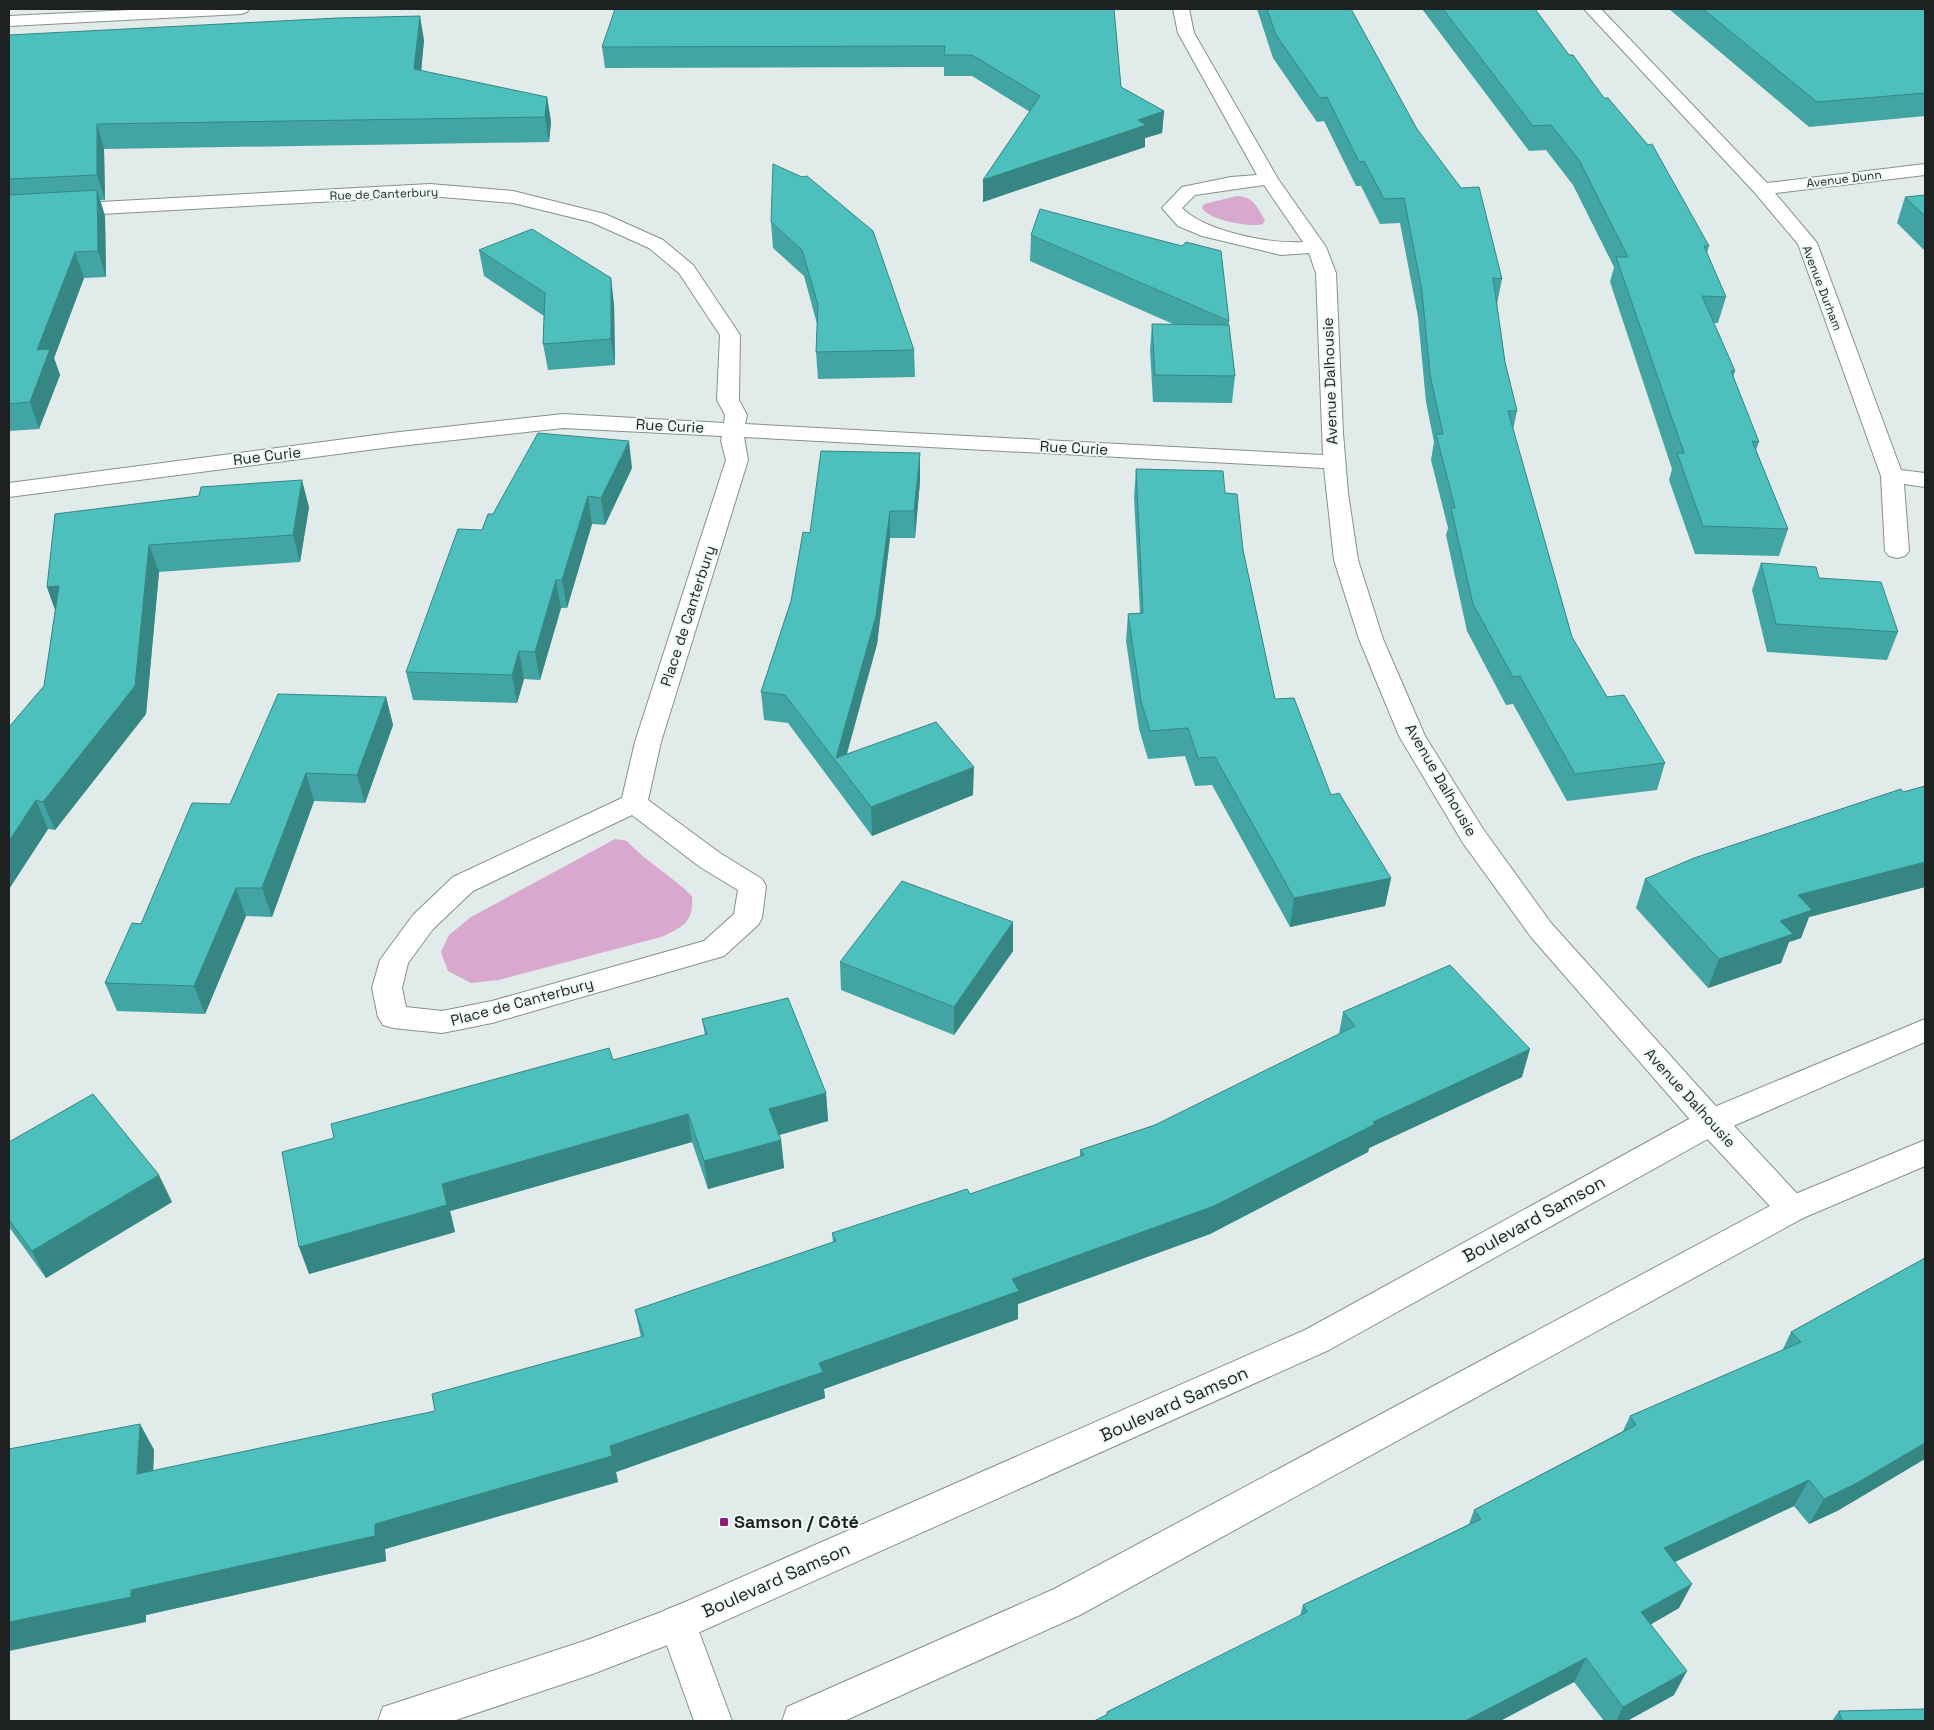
<svg xmlns="http://www.w3.org/2000/svg" width="1934" height="1730" viewBox="0 0 1934 1730" font-family="'Space Grotesk',sans-serif">
<style>
.green{fill:#d9a8ce}
.lines{fill:none;stroke-linecap:round;stroke-linejoin:round}
.minor-casing{stroke:#879090;stroke-width:2}
.tertiary-casing{stroke:#879090;stroke-width:2}
.minor{fill:#fff;fill-rule:evenodd}
.tertiary{fill:#fff;fill-rule:evenodd}
.wall{fill:#42a5a3}
.shaded-wall{fill:#368684}
.building{fill:#4dc0bd;stroke:#368684}
.poi-dot{fill:#8d1c7e;stroke:#eef8f7;stroke-width:2}
.labels{text-anchor:middle;stroke-width:4;stroke-linejoin:round;paint-order:stroke}
.far-street-label{font-size:12px;fill:#1d2121;stroke:#eef8f7}
.street-label{font-size:15px;fill:#1d2121;stroke:#eef8f7}
.near-street-label{font-size:18px;fill:#1d2121;stroke:#eef8f7}
.near-poi-label{font-size:18px;font-weight:bold;fill:#1d2121;stroke:#eef8f7;text-anchor:start}
</style>
<rect width="100%" height="100%" fill="#e1ebea"/>
<g class="green">
<path d="M1237,196C1254,197 1257,207 1265,220L1263,224C1251,228 1208,220 1202,208L1204,204Z"/>
<path d="M615,839L627,841C646,862 672,876 692,896C694,922 683,927 661,937L499,980L471,983L448,971L441,952L449,935L471,917Z"/>
</g>
<g class="lines">
<defs>
<g id="minor">
<polygon points="151,9 249,9 247,12 241,14 9,26 9,16"/>
<path d="M1173,9H1189L1194,33L1278,179L1326,247L1336,273L1343,433L1348,493L1358,560L1383,639L1425,736L1483,829L1551,923L1722,1113L1803,1200L1808,1209L1803,1218L1792,1222L1781,1218L1700,1131L1531,937L1463,843L1399,736L1359,639L1334,560L1324,468L744,437L748,460L661,742L648,800L720,853L762,879L766,886L762,918L758,925L724,956L492,1023L442,1033L393,1028L383,1025L378,1017L372,988L380,960L413,915L453,877L622,798L635,742L726,460L721,441L722,436L563,428L391,447L9,497V483L391,433L563,414L724,423L725,415L717,400L720,335L679,273L649,248L591,222L513,203L430,196L9,219V207L430,184L513,191L605,214L663,240L693,265L740,335L739,400L747,415L745,424L1323,455L1316,273L1309,253L1281,255L1202,236L1178,226L1162,208L1182,187L1231,177L1257,175L1178,33ZM1264,185L1303,242C1270,244 1206,232 1182,208L1195,195ZM632,815L700,867L738,890L734,914L704,941L492,1001L442,1011L406,1007L402,988L408,963L433,929L473,891Z"/>
<polygon points="1584,9 1601,9 1767,183 1925,164 1925,175 1775,193 1817,243 1901,470 1925,473 1925,487 1904,484 1909,551 1905,556 1897,558 1889,556 1885,551 1881,476 1798,244 1755,193"/>
<polygon points="678,1605 691,1610 732,1721 694,1721 659,1623 665,1610"/>
</g>
<g id="tertiary">
<polygon points="1925,1019 1925,1042 1722,1131 1329,1350 691,1636 590,1675 453,1721 378,1721 383,1707 590,1639 669,1609 1305,1330 1700,1113"/>
<polygon points="1925,1140 1925,1166 1803,1218 1080,1615 844,1721 782,1721 787,1707 1054,1589 1781,1200"/>
</g>
</defs>
<use href="#minor" class="minor-casing"/>
<use href="#tertiary" class="tertiary-casing"/>
<use href="#minor" class="minor"/>
<use href="#tertiary" class="tertiary"/>
</g>
<g class="wall">
<polygon points="1114,9 1121,87 1164,111 1162,133 1145,138 1145,147 983,202 983,180 1030,112 972,76 944,76 944,67 605,68 602,47"/>
<polygon points="1257,9 1351,9 1417,129 1502,279 1497,304 1505,362 1517,411 1513,430 1572,637 1607,697 1665,763 1657,790 1567,801 1513,704 1506,705 1467,631 1446,535 1448,528 1431,460 1434,442 1426,402 1418,317 1400,223 1380,224 1361,186 1356,186 1324,121 1317,122 1273,58"/>
<polygon points="1422,9 1535,9 1709,246 1707,253 1726,297 1718,323 1714,323 1735,371 1733,378 1759,442 1756,450 1788,529 1779,556 1695,554 1669,480 1672,469 1610,282 1614,267 1573,185 1546,150 1529,151"/>
<polygon points="1669,9 1925,9 1925,116 1809,127"/>
<polygon points="9,35 424,40 421,71 547,97 551,122 549,142 104,149 105,200 100,200 105,216 106,277 84,278 54,358 60,375 39,429 9,431"/>
<polygon points="1925,195 1925,251 1897,223 1905,197"/>
<polygon points="771,222 914,350 915,377 818,379 816,352 817,324 804,276 773,248"/>
<polygon points="1031,235 1229,321 1229,325 1235,376 1232,403 1153,402 1150,350 1152,324 1173,324 1030,261"/>
<polygon points="479,250 614,304 615,365 548,370 543,344 544,316 484,276"/>
<polygon points="632,468 605,525 592,524 567,608 561,608 540,680 524,679 517,703 413,700 406,672 482,530 493,514"/>
<polygon points="1136,469 1225,493 1243,550 1275,699 1331,795 1391,878 1385,906 1290,927 1212,785 1195,786 1185,756 1148,759 1139,729 1126,641 1128,614 1140,613 1134,497"/>
<polygon points="920,481 915,538 890,538 877,644 847,754 973,795 872,836 788,723 764,720 761,692 791,601 810,533"/>
<polygon points="309,507 300,562 159,572 146,714 55,830 48,829 9,889 9,727 44,686 55,610 47,587 55,514"/>
<polygon points="1761,563 1819,578 1898,632 1887,660 1767,652 1752,590"/>
<polygon points="386,697 393,725 365,803 314,801 272,917 246,916 205,1014 117,1011 105,983 141,924 230,804"/>
<polygon points="1925,786 1925,887 1809,917 1801,938 1789,942 1781,963 1708,988 1636,908 1645,879 1903,792"/>
<polygon points="1013,922 1013,951 954,1035 841,990 840,962"/>
<polygon points="1343,1012 1522,1077 1369,1148 1368,1152 1210,1234 1018,1304 1018,1319 824,1389 825,1398 616,1472 618,1482 385,1549 386,1561 146,1615 146,1622 140,1424 154,1450 153,1471 435,1411 641,1337 635,1310 833,1242 832,1233 970,1194 1080,1157 1080,1150 1155,1125 1339,1034"/>
<polygon points="702,1019 826,1093 828,1121 779,1135 781,1140 784,1168 708,1189 692,1142 450,1211 455,1232 309,1274 613,1060 705,1035"/>
<polygon points="9,1142 172,1202 46,1278 9,1227"/>
<polygon points="1925,1258 1839,1510 1809,1524 1794,1506 1675,1562 1679,1608 1651,1624 1674,1695 1627,1721 1604,1721 1574,1682 1500,1721 1094,1721 1106,1715 1107,1712 1300,1616 1303,1605 1469,1524 1474,1510 1623,1431 1630,1416 1782,1351 1791,1332"/>
<polygon points="1839,1711 1925,1721 1832,1721"/>
</g>
<g class="shaded-wall">
<polygon points="420,16 424,40 419,94 414,69"/>
<polygon points="547,97 551,122 549,142 545,117"/>
<polygon points="1164,111 1162,133 1145,138 1145,147 983,202 983,180 1138,120"/>
<polygon points="97,124 104,149 105,200 97,175"/>
<polygon points="97,190 105,216 106,277 98,251"/>
<polygon points="75,252 84,278 54,358 60,375 39,429 30,402 37,350"/>
<polygon points="611,278 614,304 615,365 611,339"/>
<polygon points="629,441 632,468 605,525 601,498"/>
<polygon points="920,453 920,481 915,538 914,511"/>
<polygon points="302,480 309,507 300,562 293,535"/>
<polygon points="588,496 592,524 567,608 562,580"/>
<polygon points="890,511 890,538 877,644 842,770 836,758"/>
<polygon points="149,545 159,572 146,714 55,830 43,802"/>
<polygon points="556,580 561,608 540,680 535,652"/>
<polygon points="59,586 57,615 47,587"/>
<polygon points="519,651 524,679 517,703 512,675"/>
<polygon points="386,697 393,725 365,803 357,775"/>
<polygon points="974,767 973,795 872,836 871,807"/>
<polygon points="306,773 314,801 272,917 262,888"/>
<polygon points="36,800 48,829 9,889 9,841"/>
<polygon points="1925,862 1925,887 1809,917 1801,938 1789,942 1781,963 1708,988 1719,959 1780,921 1798,895"/>
<polygon points="1391,878 1385,906 1290,927 1294,898"/>
<polygon points="236,888 246,916 205,1014 194,986"/>
<polygon points="1013,922 1013,951 954,1035 954,1007"/>
<polygon points="1530,1049 1522,1077 1369,1148 1368,1152 1210,1234 1018,1304 1018,1319 824,1389 825,1398 616,1472 618,1482 385,1549 386,1561 146,1615 146,1622 9,1651 9,1622 375,1524 610,1446 819,1363 1373,1122"/>
<polygon points="826,1093 828,1121 772,1137 769,1109"/>
<polygon points="688,1114 692,1142 450,1211 455,1232 309,1274 299,1247 442,1184"/>
<polygon points="781,1140 784,1168 708,1189 704,1161"/>
<polygon points="159,1175 172,1202 46,1278 32,1251"/>
<polygon points="140,1424 154,1450 152,1500 137,1474"/>
<polygon points="1925,1443 1925,1459 1839,1510 1809,1524 1824,1499"/>
<polygon points="1809,1480 1794,1506 1651,1573 1664,1548"/>
<polygon points="1692,1584 1679,1608 1629,1637 1641,1612"/>
<polygon points="1586,1658 1574,1682 1500,1721 1465,1721"/>
<polygon points="1687,1671 1674,1695 1627,1721 1616,1721 1623,1707"/>
</g>
<g class="building">
<polygon points="615,9 1114,9 1121,87 1164,111 1138,120 1146,125 983,180 1040,96 972,55 944,55 945,46 602,47"/>
<polygon points="1267,9 1351,9 1417,129 1461,188 1479,187 1502,279 1493,278 1505,362 1517,411 1508,411 1572,637 1607,697 1624,695 1665,763 1575,774 1520,676 1513,677 1473,604 1451,508 1455,508 1436,434 1443,434 1430,375 1422,291 1404,198 1384,199 1364,161 1359,162 1327,97 1320,98 1276,35"/>
<polygon points="1443,9 1535,9 1569,55 1573,55 1604,98 1608,98 1648,145 1652,144 1709,246 1704,246 1726,297 1702,296 1735,371 1731,371 1759,442 1752,441 1788,529 1703,526 1677,453 1684,453 1616,257 1628,257 1579,160 1551,125 1533,126"/>
<polygon points="1703,9 1925,9 1925,93 1817,102"/>
<polygon points="420,16 414,69 547,97 545,117 97,124 97,175 9,179 9,35 338,18"/>
<polygon points="773,164 802,177 807,176 873,231 914,350 816,352 818,305 802,250 771,222"/>
<polygon points="97,190 98,251 75,252 37,350 50,349 30,402 9,404 9,195"/>
<polygon points="1925,195 1925,216 1905,197"/>
<polygon points="1040,209 1182,246 1186,242 1221,251 1229,321 1031,235"/>
<polygon points="532,229 611,278 611,339 543,344 545,293 479,250"/>
<polygon points="1152,324 1229,325 1235,376 1155,375"/>
<polygon points="538,433 629,441 601,498 588,496 562,580 556,580 535,652 519,651 512,675 406,672 458,529 482,530 488,514 493,514"/>
<polygon points="821,451 920,453 914,511 890,511 876,616 836,758 936,722 974,767 871,807 785,695 761,692 791,601 803,532 810,533"/>
<polygon points="1136,469 1223,471 1225,493 1237,494 1243,550 1275,699 1294,698 1331,795 1339,793 1391,878 1294,898 1215,757 1198,758 1188,728 1150,731 1141,701 1128,614 1143,613"/>
<polygon points="302,480 293,535 149,545 135,686 43,802 36,800 9,841 9,727 44,686 59,586 47,587 55,514 199,496 201,487"/>
<polygon points="1761,563 1816,567 1819,578 1881,582 1898,632 1776,624"/>
<polygon points="278,694 386,697 357,775 306,773 262,888 236,888 194,986 105,983 132,923 141,924 192,803 230,804"/>
<polygon points="1925,786 1925,862 1798,895 1812,910 1780,921 1793,934 1719,959 1645,879 1694,858 1901,789 1903,792"/>
<polygon points="902,881 1013,922 954,1007 840,962"/>
<polygon points="1450,965 1530,1049 1373,1122 1375,1124 1214,1206 1012,1279 1019,1291 819,1363 823,1372 610,1446 612,1456 375,1524 375,1536 131,1590 131,1597 9,1622 9,1449 140,1424 137,1474 435,1411 432,1394 644,1336 635,1310 836,1241 832,1233 967,1189 970,1194 1084,1155 1080,1150 1155,1125 1355,1026 1343,1012"/>
<polygon points="788,998 826,1093 769,1109 781,1140 704,1161 688,1114 442,1184 447,1205 299,1247 282,1152 334,1138 331,1124 609,1048 613,1060 707,1034 702,1019"/>
<polygon points="93,1094 159,1175 32,1251 9,1220 9,1142"/>
<polygon points="1925,1258 1925,1443 1855,1484 1824,1499 1809,1480 1664,1548 1692,1584 1641,1612 1687,1671 1623,1707 1586,1658 1465,1721 1094,1721 1108,1714 1107,1712 1307,1612 1303,1605 1481,1519 1474,1510 1636,1425 1630,1416 1801,1342 1791,1332"/>
<polygon points="1925,1709 1925,1721 1842,1721 1839,1711"/>
</g>
<rect class="poi-dot" x="719" y="1517" width="10" height="10" rx="2.5"/>
<g class="labels">
<g class="far-street-label">
<text transform="translate(1844 179) rotate(-7)" y="4">Avenue Dunn</text>
<text transform="translate(384 194) rotate(-2)" y="4">Rue de Canterbury</text>
<text transform="translate(1822 288) rotate(69)" y="4">Avenue Durham</text>
</g>
<g class="street-label">
<text transform="translate(1330 381) rotate(-92)" y="5">Avenue Dalhousie</text>
<text transform="translate(670 426) rotate(3)" y="5">Rue Curie</text>
<text transform="translate(1074 448) rotate(3)" y="5">Rue Curie</text>
<text transform="translate(267 456) rotate(-7)" y="5">Rue Curie</text>
<text transform="translate(688 616) rotate(-72)" y="5">Place de Canterbury</text>
<text transform="translate(1441 780) rotate(60)" y="5">Avenue Dalhousie</text>
<text transform="translate(522 1002) rotate(-15)" y="5">Place de Canterbury</text>
<text transform="translate(1690 1098) rotate(48)" y="5">Avenue Dalhousie</text>
</g>
<g class="near-street-label">
<text transform="translate(1534 1219) rotate(-29)" y="6">Boulevard Samson</text>
<text transform="translate(1174 1404) rotate(-24)" y="6">Boulevard Samson</text>
<text transform="translate(776 1580) rotate(-24)" y="6">Boulevard Samson</text>
</g>
<g class="near-poi-label">
<text x="734" y="1528">Samson / Côté</text>
</g>
</g>
<rect width="1934" height="1730" fill="none" stroke="#1d2121" stroke-width="20"/>
</svg>
